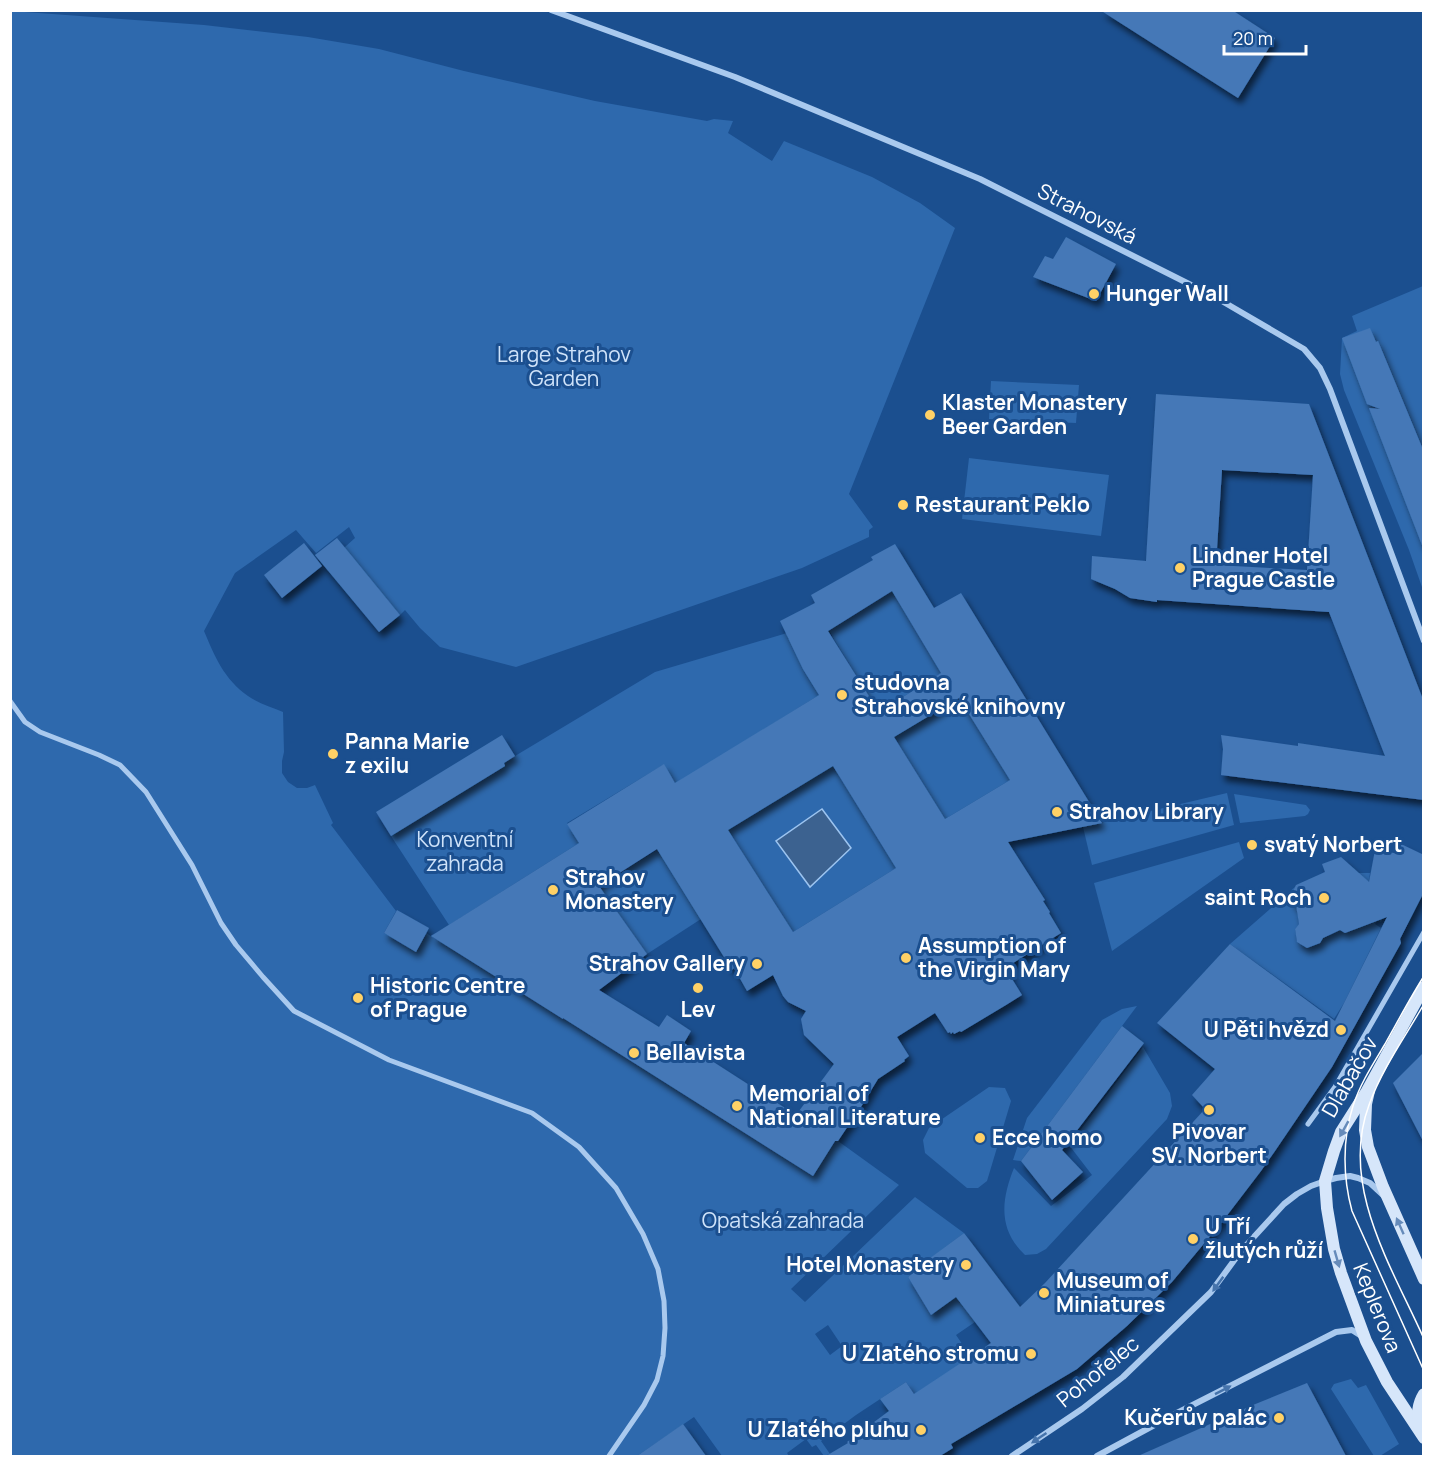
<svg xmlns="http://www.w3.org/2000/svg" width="1434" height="1467" viewBox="0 0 1434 1467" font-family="Manrope,sans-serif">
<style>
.green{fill:#2e69ad;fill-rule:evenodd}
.water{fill:#3c6290;stroke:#9cc4f0;stroke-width:1.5}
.building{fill:#4478b7;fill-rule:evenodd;filter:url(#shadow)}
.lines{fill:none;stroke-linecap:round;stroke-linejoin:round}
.pedestrian{stroke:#a9c9ee;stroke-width:5}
.minor{stroke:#a9c9ee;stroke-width:6}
.secondary{stroke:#d6e6fa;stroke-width:12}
.tram{stroke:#fff;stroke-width:1.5}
.oneway{fill:#668bba}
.oneway2{fill:#4674ac}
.poi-dot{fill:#ffd166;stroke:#1b4f8f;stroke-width:2}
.labels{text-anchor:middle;stroke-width:6;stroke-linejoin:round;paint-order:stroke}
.street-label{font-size:21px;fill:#fff;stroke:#1b4f8f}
.poi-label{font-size:21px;font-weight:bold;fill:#fff;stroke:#1b4f8f;text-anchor:start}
.park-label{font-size:21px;fill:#cfe3fa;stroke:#1b4f8f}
</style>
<defs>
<filter id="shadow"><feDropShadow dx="3.5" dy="6" stdDeviation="3" flood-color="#0009"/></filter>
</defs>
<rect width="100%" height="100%" fill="#1b4f8f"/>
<g class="green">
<path d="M11,11L204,25L308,37L379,49L464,71L595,101L707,121L714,119L733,121L728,133L772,161L784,141L872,177L920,203L955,228L849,494L873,527L869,530V537L802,568L516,667L440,647L420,628L405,610L400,615L361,568L340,583L325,565L355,538L349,527L316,553L296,530L235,573L204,631C215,657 224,679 248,696C258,703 271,707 283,712L284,752L282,761V773L288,782L297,788H307L315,785L333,823L331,825L396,911L384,933L416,952L426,933L563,1019V1018L813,1176L835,1141H838L899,1185L791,1289L805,1302L915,1197L964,1233L923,1264V1265L908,1277L931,1315L956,1297L975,1322L956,1335L971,1357L915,1395L906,1382L856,1415L821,1441L830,1454L824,1456L816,1445L812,1447L806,1439L787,1453L789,1456H722L694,1417L637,1456H11ZM828,1325L842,1346L830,1355L815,1334Z"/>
<polygon points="1423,286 1423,590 1409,550 1344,390 1340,374 1342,338 1357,331 1352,316"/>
<polygon points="991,381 1079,385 1076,423 989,419"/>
<polygon points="969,458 1109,475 1101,536 962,519"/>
<polygon points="892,591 941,673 879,712 833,638 829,630"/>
<polygon points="787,633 788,639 790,639 819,695 676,784 663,765 567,823 579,843 449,925 391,836 505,766 504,763 515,756 655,672"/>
<polygon points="959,698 1010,780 945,819 894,737"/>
<polygon points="833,766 896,868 793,932 728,830"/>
<polygon points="1227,793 1234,825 1092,865 1083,827"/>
<polygon points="1234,794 1306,805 1310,810 1308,814 1305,816 1240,823"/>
<polygon points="1239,842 1244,858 1112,951 1094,883"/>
<polygon points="660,848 701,919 647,954 599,886"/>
<polygon points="1359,873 1370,873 1368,889 1391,900 1381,922 1377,920 1375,924 1381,928 1344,1003 1334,1019 1230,944 1295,887 1292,893 1292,902 1296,905 1299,924 1295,929 1297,942 1307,948 1319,943 1323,938 1340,930 1345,933 1354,930 1358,921"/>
<polygon points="1137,1006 1021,1161 1013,1160 1027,1118 1102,1020 1122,1009"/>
<path d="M1143,1047L1170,1093L1172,1106L1167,1119L1046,1249L1037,1254L1025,1255C998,1230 1001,1200 1014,1168L1051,1206L1092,1175L1069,1145Z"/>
<polygon points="989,1087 1005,1088 1011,1101 987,1181 978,1188 967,1188 925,1153 923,1140 929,1128"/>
<polygon points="1351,1379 1358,1388 1366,1385 1399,1444 1380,1456 1374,1456 1331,1389 1334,1384"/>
</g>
<polygon class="water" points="822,809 851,848 810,887 776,841"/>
<g class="building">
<polygon points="1100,10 1232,10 1275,38 1238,98"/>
<polygon points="1066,237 1116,264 1096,301 1033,277 1045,256 1053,259"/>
<polygon points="1370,328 1376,342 1378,341 1424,452 1424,544 1422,545 1369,408 1380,409 1367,404 1342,338"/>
<path d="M1156,394L1309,404L1424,702V800L1221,775L1223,749L1221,735L1298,746V743L1385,756L1329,612L1157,600V602L1130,598L1115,589L1091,579L1092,556L1146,561ZM1222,470L1313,475L1307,570L1216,565Z"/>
<polygon points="337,538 400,615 379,632 315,555"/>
<polygon points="304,543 322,566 282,598 264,575"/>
<path d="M895,544L934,608L961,593L1102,823L1008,842L1045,900L1043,901L1050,912L1049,913L1061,933L1010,965L1013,972L1009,974L1022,995L1006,1005L961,1032L960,1031L954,1034L953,1032L951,1034L950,1032L948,1033L935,1013L897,1037L909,1056L904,1060L905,1061L878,1079L850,1125L848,1126L838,1141H835L813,1176L563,1018V1019L431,936L579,843L567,824L664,764L675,783L819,695L803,669L780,621L815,603L811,595L873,560L871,557ZM892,591L941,673L879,712L828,631ZM959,698L1010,780L945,819L894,737ZM833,766L896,868L793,932L728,830ZM657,849L732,970L734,968L747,991L773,975L783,996L788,1002L806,1011L801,1019L804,1035L834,1064L796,1115L684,1043L691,1031L667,1015L659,1027L599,990L647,954L599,886Z"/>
<polygon points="502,735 515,756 504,763 505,766 391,836 376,812"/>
<polygon points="1401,844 1424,855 1424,892 1400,939 1401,943 1332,1067 1275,1151 1261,1171 1222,1222 1172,1282 1127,1326 1077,1369 951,1444 953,1448 940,1456 826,1456 848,1443 847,1442 889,1411 880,1399 906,1382 914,1394 991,1343 956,1297 931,1315 908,1277 923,1265 922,1264 964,1233 1020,1307 1045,1283 1205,1109 1192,1095 1215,1069 1157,1023 1230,944 1335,1021 1387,917 1345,933 1340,930 1323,938 1320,943 1307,948 1297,942 1295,929 1299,924 1296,905 1292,903 1292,893 1296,885 1325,872 1322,864 1341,857 1369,882 1375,850 1400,854"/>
<polygon points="397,910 429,928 416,952 384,933"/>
<polygon points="1122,1026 1144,1043 1062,1150 1083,1172 1052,1200 1021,1161"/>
<polygon points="1424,1052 1424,1143 1393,1083"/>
<polygon points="1307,1383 1346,1456 1138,1456 1253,1405"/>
<polygon points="683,1424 706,1456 637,1456"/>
</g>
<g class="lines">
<g class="pedestrian">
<polyline points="10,701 25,722 40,732 99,755 120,765 146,792 192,865 221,923 236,945 263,977 294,1011 389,1060 532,1113 579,1147 616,1188 643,1234 658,1269 664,1301 665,1328 663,1356 657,1380 644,1405 609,1456"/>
<polyline points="1308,1124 1335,1087 1424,932"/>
</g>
<g class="minor">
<polyline points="551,10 735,77 980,179 1215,297 1304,349 1320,368 1330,389 1424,641"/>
<polyline points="1012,1456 1082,1409 1123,1377 1211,1292 1241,1251 1284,1204 1297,1194 1311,1186 1325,1181 1336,1178 1350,1176 1358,1178 1370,1183 1383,1195"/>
<polyline points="1097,1456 1173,1415 1336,1332 1352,1330 1363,1337"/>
</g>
<g class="secondary">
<polyline points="1424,987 1367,1091 1341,1132 1334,1151 1325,1181 1327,1208 1334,1249 1341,1273 1366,1341 1387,1382 1424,1438"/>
<polyline points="1369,1091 1366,1104 1365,1130 1368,1147 1383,1187 1424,1279"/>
<path d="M1420,1428C1417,1417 1417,1405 1424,1394"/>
</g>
<g class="tram">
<path d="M1424,976C1410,998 1398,1021 1385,1044C1373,1064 1360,1084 1353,1106C1342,1140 1343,1178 1352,1211L1424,1371"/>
<path d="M1424,1004C1405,1037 1382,1069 1369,1105C1339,1186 1392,1267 1424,1339"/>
</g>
</g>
<defs><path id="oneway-solid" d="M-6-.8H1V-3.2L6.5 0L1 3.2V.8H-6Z" transform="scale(1.5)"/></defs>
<g class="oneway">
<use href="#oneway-solid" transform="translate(1344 1129) rotate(119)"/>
<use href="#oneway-solid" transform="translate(1400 1226) rotate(-114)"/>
<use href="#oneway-solid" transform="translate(1337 1259) rotate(74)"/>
</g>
<g class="oneway2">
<use href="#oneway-solid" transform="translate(1218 1284) rotate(126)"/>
<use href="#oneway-solid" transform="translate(1223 1390) rotate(-27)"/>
<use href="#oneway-solid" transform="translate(1039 1438) rotate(146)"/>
</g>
<g class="poi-dot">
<circle cx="1094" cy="294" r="6"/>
<circle cx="930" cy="415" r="6"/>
<circle cx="903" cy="505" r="6"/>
<circle cx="1180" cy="568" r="6"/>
<circle cx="842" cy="695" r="6"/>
<circle cx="333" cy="754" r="6"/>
<circle cx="1057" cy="812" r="6"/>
<circle cx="1252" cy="845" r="6"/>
<circle cx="553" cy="890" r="6"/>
<circle cx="1324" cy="898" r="6"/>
<circle cx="906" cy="958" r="6"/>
<circle cx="757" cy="964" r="6"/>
<circle cx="698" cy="988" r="6"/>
<circle cx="358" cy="998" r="6"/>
<circle cx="1341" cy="1030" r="6"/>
<circle cx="634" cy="1053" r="6"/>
<circle cx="737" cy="1106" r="6"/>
<circle cx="1209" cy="1110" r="6"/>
<circle cx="980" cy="1138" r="6"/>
<circle cx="1193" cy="1239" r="6"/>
<circle cx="966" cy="1265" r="6"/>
<circle cx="1044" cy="1293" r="6"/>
<circle cx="1031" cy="1354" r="6"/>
<circle cx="1279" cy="1418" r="6"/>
<circle cx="921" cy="1430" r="6"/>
</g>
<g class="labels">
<g class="street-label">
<text transform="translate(1087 214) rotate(27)" y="7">Strahovská</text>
<text transform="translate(1350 1077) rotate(-60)" y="7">Dlabačov</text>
<text transform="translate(1377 1308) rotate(68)" y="7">Keplerova</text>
<text transform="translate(1098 1372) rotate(-39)" y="7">Pohořelec</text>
</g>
<g class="poi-label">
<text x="1106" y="301">Hunger Wall</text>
<text x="942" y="410">Klaster Monastery<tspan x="942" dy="24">Beer Garden</tspan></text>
<text x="915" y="512">Restaurant Peklo</text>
<text x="1192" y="563">Lindner Hotel<tspan x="1192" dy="24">Prague Castle</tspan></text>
<text x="854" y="690">studovna<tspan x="854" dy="24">Strahovské knihovny</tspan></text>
<text x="345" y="749">Panna Marie<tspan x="345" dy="24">z exilu</tspan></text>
<text x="1069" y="819">Strahov Library</text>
<text x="1264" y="852">svatý Norbert</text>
<text x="565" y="885">Strahov<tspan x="565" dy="24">Monastery</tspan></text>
<text x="1312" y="905" text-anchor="end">saint Roch</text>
<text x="918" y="953">Assumption of<tspan x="918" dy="24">the Virgin Mary</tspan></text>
<text x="745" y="971" text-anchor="end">Strahov Gallery</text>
<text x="370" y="993">Historic Centre<tspan x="370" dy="24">of Prague</tspan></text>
<text x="698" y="1017" text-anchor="middle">Lev</text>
<text x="1329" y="1037" text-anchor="end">U Pěti hvězd</text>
<text x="646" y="1060">Bellavista</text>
<text x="749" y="1101">Memorial of<tspan x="749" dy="24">National Literature</tspan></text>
<text x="1209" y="1139" text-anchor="middle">Pivovar<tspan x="1209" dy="24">SV. Norbert</tspan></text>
<text x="992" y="1145">Ecce homo</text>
<text x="1205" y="1234">U Tří<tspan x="1205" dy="24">žlutých růží</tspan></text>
<text x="954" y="1272" text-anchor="end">Hotel Monastery</text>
<text x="1056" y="1288">Museum of<tspan x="1056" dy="24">Miniatures</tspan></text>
<text x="1019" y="1361" text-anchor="end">U Zlatého stromu</text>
<text x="1267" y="1425" text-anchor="end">Kučerův palác</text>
<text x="909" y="1437" text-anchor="end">U Zlatého pluhu</text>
</g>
<g class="park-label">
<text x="564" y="362">Large Strahov<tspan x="564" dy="24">Garden</tspan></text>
<text x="465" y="847">Konventní<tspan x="465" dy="24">zahrada</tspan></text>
<text x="783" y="1228">Opatská zahrada</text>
</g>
</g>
<rect width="1434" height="1467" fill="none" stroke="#ffffff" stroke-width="24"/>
<path d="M1224 45v9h82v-9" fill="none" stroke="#ffffff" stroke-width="3"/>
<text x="1233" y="45" font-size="18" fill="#ffffff" stroke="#1b4f8f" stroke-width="4.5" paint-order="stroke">20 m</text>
</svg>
